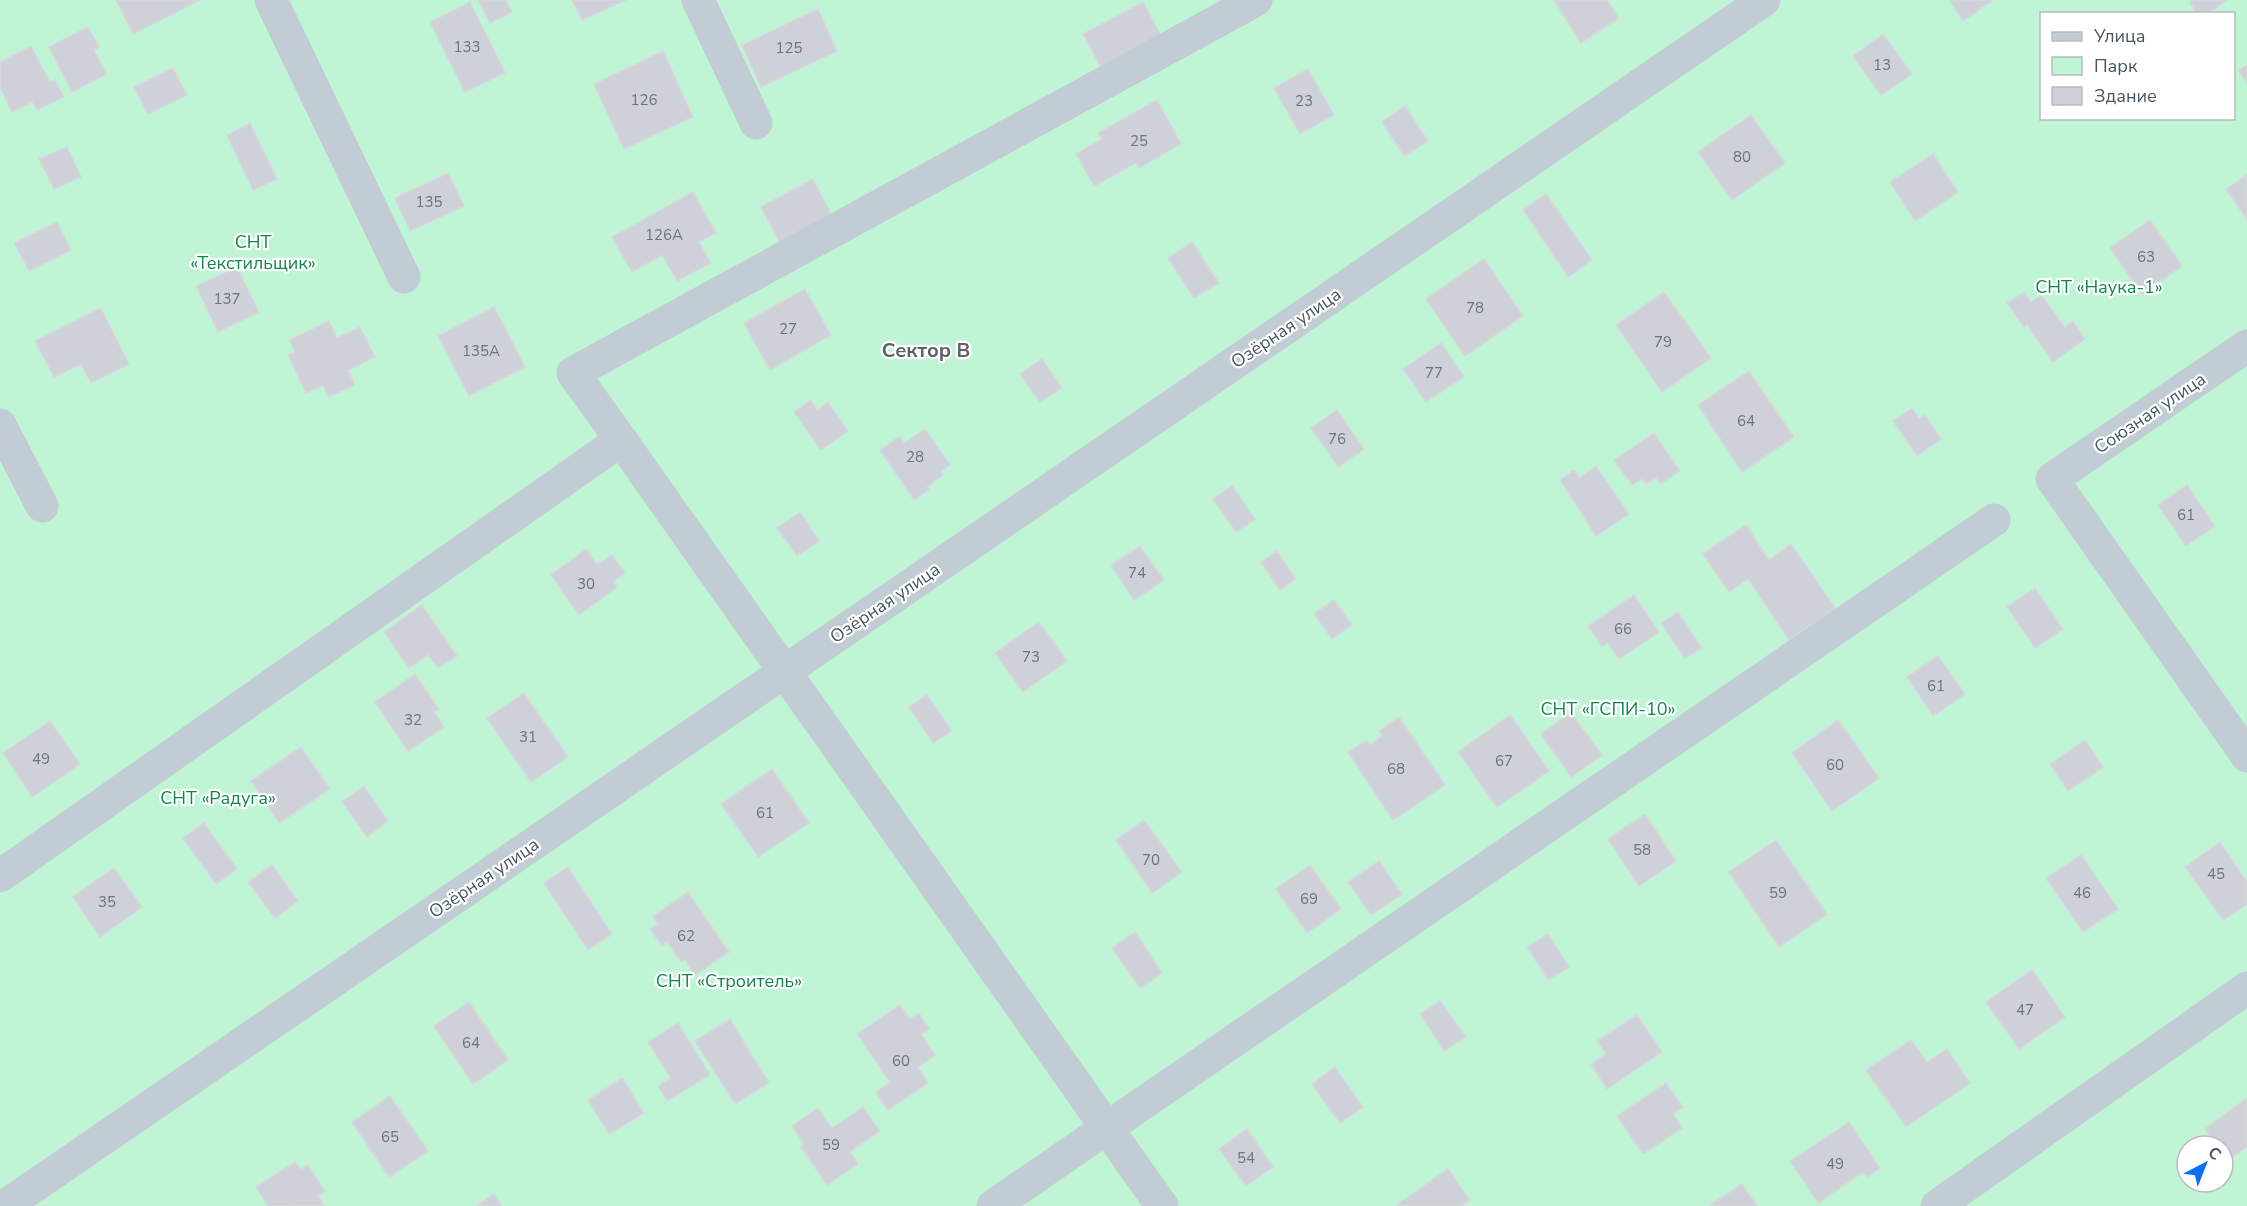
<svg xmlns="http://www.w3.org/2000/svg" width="2247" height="1206" viewBox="0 0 2247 1206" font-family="'Nunito Sans',sans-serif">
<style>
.green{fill:#bff4d4;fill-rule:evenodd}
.building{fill:#ced1d7;stroke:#d6d8de;stroke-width:1.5}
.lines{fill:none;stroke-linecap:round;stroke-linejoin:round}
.minor{stroke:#c2ccd4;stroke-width:33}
.labels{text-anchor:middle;stroke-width:4.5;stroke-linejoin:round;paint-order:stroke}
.number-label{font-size:15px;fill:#6a747e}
.park-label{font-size:18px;fill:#10864c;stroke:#fff}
.street-label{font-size:18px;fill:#485561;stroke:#fff}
.neighbourhood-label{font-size:20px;font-weight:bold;fill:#5e6268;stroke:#fff}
</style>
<rect width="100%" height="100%" fill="#f4f2f2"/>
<path class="green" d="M0,0H2247V1206H0ZM2042,14H2234V118H2042ZM2187,1146H2223V1182H2187Z"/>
<g class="building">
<polygon points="116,0 200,0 133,34"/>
<polygon points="478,0 506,0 512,12 490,23"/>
<polygon points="572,0 626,0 582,20"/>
<polygon points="1554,0 1607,0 1619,18 1581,43"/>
<polygon points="1949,0 1993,0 1963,21"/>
<polygon points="2192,0 2227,0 2207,14 2197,14 2190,3"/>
<polygon points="470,2 505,73 465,92 430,22"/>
<polygon points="1143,2 1163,39 1103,71 1083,34"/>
<polygon points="818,9 837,51 761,87 742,45"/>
<polygon points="88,27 99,47 94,50 107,74 72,92 49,47"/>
<polygon points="1883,34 1912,74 1881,95 1853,56"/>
<polygon points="31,46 50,82 55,80 64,97 37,110 32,102 12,112 0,87 0,62"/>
<polygon points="663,51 693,117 624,149 594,84"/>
<polygon points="2247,65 2247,83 2238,70"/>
<polygon points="173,68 187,95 148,114 134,87"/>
<polygon points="1308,69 1334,115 1300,134 1274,88"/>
<polygon points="1157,100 1181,144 1139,168 1136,163 1094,186 1076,154 1102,139 1098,133"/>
<polygon points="1405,106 1428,141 1404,156 1382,122"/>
<polygon points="1751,115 1785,163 1732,200 1698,152"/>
<polygon points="250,123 277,179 253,190 227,135"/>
<polygon points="67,147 81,177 54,189 39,159"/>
<polygon points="1933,154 1958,192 1915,221 1890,182"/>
<polygon points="448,173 464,206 410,231 395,198"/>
<polygon points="2247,175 2247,220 2226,189"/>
<polygon points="813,179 832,216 780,243 761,207"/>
<polygon points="693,192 716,233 699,242 711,263 677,281 662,255 632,272 612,237"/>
<polygon points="1546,194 1592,260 1568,277 1523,210"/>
<polygon points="2150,220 2182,266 2142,294 2110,248"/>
<polygon points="57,222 71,250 29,271 14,243"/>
<polygon points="1192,242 1219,283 1194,298 1168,258"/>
<polygon points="1484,259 1523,316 1465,356 1426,299"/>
<polygon points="237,267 259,312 218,332 196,286"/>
<polygon points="805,289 831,335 770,370 744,323"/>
<polygon points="1664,292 1711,358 1662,392 1616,325"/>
<polygon points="2024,292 2031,302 2041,295 2065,327 2073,321 2085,339 2053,362 2027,325 2024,327 2007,303"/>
<polygon points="494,307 525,367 469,396 438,336"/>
<polygon points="101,308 129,364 91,383 81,364 54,377 35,341"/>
<polygon points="329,321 337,338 360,327 375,357 348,370 355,385 329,397 323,385 306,393 288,355 295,352 289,340"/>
<polygon points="1441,343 1464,377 1426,402 1403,369"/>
<polygon points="1042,359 1062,388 1040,402 1020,374"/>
<polygon points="1749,371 1794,437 1742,472 1698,405"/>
<polygon points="811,400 817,410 828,402 848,431 821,450 794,412"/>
<polygon points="1912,408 1919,419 1925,415 1941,439 1917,456 1893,421"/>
<polygon points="1337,410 1364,449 1338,467 1311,428"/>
<polygon points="925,429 950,465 940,472 943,475 927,487 929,489 914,500 880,450 900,436 904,443"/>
<polygon points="1654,433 1680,471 1660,484 1656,478 1646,484 1642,479 1632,485 1614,460"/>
<polygon points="1596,466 1629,514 1596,536 1560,480 1574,470 1579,478"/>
<polygon points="2187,485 2215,526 2186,546 2158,505"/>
<polygon points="1232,486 1255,519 1236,532 1213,499"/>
<polygon points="800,512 819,541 797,556 777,528"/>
<polygon points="1746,525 1769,560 1791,544 1836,609 1789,640 1748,579 1729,592 1703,554"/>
<polygon points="1140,546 1164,580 1134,600 1111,565"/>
<polygon points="586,549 597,565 612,555 625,573 613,582 617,587 579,615 551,575"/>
<polygon points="1277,551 1296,579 1280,590 1261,562"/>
<polygon points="2035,588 2063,629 2035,648 2007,607"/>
<polygon points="1634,595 1659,632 1619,659 1608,643 1602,647 1588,626"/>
<polygon points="1334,600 1352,625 1332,639 1314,614"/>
<polygon points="422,605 457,656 438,668 428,655 409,668 384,632"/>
<polygon points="1678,612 1702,648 1685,658 1661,623"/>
<polygon points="1039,622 1067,661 1023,692 995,653"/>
<polygon points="1938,656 1965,694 1933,716 1907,677"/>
<polygon points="415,674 439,709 434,712 444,727 408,751 375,702"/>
<polygon points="524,693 568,757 531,782 487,718"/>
<polygon points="927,695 952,731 933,743 909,707"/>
<polygon points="1571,713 1602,755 1571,777 1541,734"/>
<polygon points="1510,715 1549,771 1497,807 1458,752"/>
<polygon points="1399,717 1445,785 1393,820 1348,752 1367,740 1370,745 1382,736 1379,731"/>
<polygon points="1838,720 1879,778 1832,811 1792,753"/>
<polygon points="50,721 80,764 32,797 3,753"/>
<polygon points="2085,740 2103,767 2068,791 2050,764"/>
<polygon points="301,747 330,789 279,823 251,781"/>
<polygon points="772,769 809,823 758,857 721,804"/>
<polygon points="364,786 388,821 367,837 342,802"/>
<polygon points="1645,814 1676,861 1639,886 1608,839"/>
<polygon points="1144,820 1182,872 1152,893 1116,840"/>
<polygon points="204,823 237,869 216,884 183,838"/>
<polygon points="1776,840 1827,914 1779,947 1729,872"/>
<polygon points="2220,842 2247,882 2247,904 2223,920 2185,867"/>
<polygon points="2081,855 2118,909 2083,932 2046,878"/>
<polygon points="1379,861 1402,894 1371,915 1348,882"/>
<polygon points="272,865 298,901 275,918 248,882"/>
<polygon points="1310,865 1341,909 1307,933 1276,889"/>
<polygon points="568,867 612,934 588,950 544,883"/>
<polygon points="114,868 142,907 100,937 73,897"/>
<polygon points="688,892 729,952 695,975 685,960 681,962 667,942 662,946 650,929 658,924 653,916"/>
<polygon points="1135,932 1162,973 1140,988 1112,948"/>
<polygon points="1548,934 1569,967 1548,980 1527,947"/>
<polygon points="2032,970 2065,1017 2019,1049 1986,1002"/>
<polygon points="1440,1001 1466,1037 1444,1051 1420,1014"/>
<polygon points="469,1002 508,1060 473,1084 434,1026"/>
<polygon points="900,1005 910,1019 919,1013 929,1029 921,1034 935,1055 918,1067 928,1083 888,1110 876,1092 890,1082 857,1034"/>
<polygon points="1637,1015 1662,1052 1607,1089 1591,1064 1606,1054 1597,1041"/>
<polygon points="730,1019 769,1083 735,1104 695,1041"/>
<polygon points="678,1023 710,1075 667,1101 658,1086 671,1078 648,1042"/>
<polygon points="1911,1040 1927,1062 1947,1049 1970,1083 1906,1127 1866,1070"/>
<polygon points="1335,1067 1363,1107 1340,1123 1312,1084"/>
<polygon points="622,1078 644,1113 609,1134 588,1100"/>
<polygon points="1666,1083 1683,1107 1673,1114 1682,1128 1643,1154 1617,1116"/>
<polygon points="390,1096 428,1151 389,1177 352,1122"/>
<polygon points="2247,1098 2247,1147 2228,1160 2223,1153 2223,1146 2218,1146 2205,1129"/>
<polygon points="863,1107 880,1131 850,1152 858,1164 827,1185 801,1147 804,1144 792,1126 818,1108 832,1128"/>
<polygon points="1849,1122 1880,1168 1867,1177 1863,1172 1818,1203 1790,1161"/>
<polygon points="1247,1129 1273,1167 1246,1186 1219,1149"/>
<polygon points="295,1162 301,1169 308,1165 325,1191 318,1196 324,1205 268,1206 256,1187"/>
<polygon points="1448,1169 1470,1200 1462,1206 1395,1206"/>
<polygon points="1742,1184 1757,1206 1711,1206 1710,1205"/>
<polygon points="494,1194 502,1206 477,1206"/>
</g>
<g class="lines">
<g class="minor">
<polyline points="271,0 404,277"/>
<polyline points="698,0 756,123"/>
<polyline points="2247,346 2052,479 2247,756"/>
<polyline points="0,425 42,506"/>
<polyline points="621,440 573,373 1256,0"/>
<polyline points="0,876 621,440 1162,1206"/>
<polyline points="5,1206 1764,0"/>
<polyline points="993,1206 1994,520"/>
<polyline points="1937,1206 2247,988"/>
</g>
</g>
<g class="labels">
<g class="number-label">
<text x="467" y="52">133</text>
<text x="789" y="53">125</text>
<text x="1882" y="70">13</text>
<text x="644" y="105">126</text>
<text x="1304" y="106">23</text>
<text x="1139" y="146">25</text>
<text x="1742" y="162">80</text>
<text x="429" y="207">135</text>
<text x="664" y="240">126А</text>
<text x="2146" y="262">63</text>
<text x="227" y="304">137</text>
<text x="1475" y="313">78</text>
<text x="788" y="334">27</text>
<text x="1663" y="347">79</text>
<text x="481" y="356">135А</text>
<text x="1434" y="378">77</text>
<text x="1746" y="426">64</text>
<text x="1337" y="444">76</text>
<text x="915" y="462">28</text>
<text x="2186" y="520">61</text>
<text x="1137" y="578">74</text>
<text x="586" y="589">30</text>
<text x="1623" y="634">66</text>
<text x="1031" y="662">73</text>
<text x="1936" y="691">61</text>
<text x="413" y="725">32</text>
<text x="528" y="742">31</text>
<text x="41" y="764">49</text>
<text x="1504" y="766">67</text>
<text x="1835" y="770">60</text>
<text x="1396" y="774">68</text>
<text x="765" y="818">61</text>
<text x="1642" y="855">58</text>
<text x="1151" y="865">70</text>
<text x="2216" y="879">45</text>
<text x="1778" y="898">59</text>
<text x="2082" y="898">46</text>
<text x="1309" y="904">69</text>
<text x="107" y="907">35</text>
<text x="686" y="941">62</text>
<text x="2025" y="1015">47</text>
<text x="471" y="1048">64</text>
<text x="901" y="1066">60</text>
<text x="390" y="1142">65</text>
<text x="831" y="1150">59</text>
<text x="1246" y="1163">54</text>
<text x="1835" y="1169">49</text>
</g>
<g class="park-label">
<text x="253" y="248">СНТ<tspan x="253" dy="21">«Текстильщик»</tspan></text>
<text x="2099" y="293">СНТ «Наука-1»</text>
<text x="1608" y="715">СНТ «ГСПИ-10»</text>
<text x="218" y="804">СНТ «Радуга»</text>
<text x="729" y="987">СНТ «Строитель»</text>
</g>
<g class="street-label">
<text transform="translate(1286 328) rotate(-34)" y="6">Озёрная улица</text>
<text transform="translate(2150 413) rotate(-34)" y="6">Союзная улица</text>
<text transform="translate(885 603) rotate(-34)" y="6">Озёрная улица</text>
<text transform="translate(484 878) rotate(-34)" y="6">Озёрная улица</text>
</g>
<g class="neighbourhood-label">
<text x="926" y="357">Сектор В</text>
</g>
</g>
<rect x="2040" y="12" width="195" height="108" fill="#ffffff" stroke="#b6bbc0" stroke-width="1.5"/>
<rect x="2052" y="32" width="30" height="9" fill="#c2ccd4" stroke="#b6bbc0" stroke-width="1.5"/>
<text x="2094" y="42" font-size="18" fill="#485561">Улица</text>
<rect x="2052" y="57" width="30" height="18" fill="#bff4d4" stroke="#b6bbc0" stroke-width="1.5"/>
<text x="2094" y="72" font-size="18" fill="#485561">Парк</text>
<rect x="2052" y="87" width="30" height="18" fill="#ced1d7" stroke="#b6bbc0" stroke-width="1.5"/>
<text x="2094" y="102" font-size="18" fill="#485561">Здание</text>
<g transform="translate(2205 1164) rotate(42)"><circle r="28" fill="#ffffff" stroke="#b6bbc0" stroke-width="1.5"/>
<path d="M0-4.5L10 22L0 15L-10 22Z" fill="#0b6ff5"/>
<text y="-9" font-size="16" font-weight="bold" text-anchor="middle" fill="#485561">С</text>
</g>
</svg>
